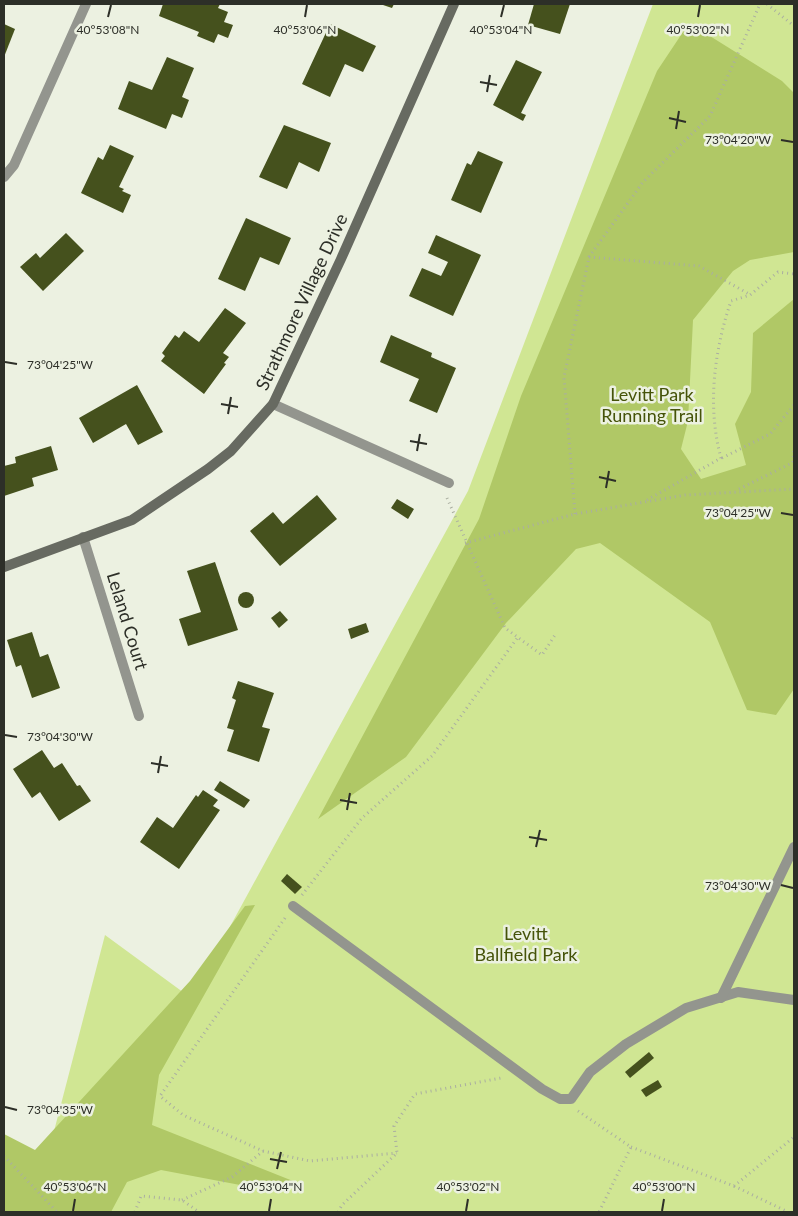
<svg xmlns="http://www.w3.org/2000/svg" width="798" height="1216" viewBox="0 0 798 1216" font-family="Lato,sans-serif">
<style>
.green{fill:#d0e693}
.forest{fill:#b0c866}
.building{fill:#45511d}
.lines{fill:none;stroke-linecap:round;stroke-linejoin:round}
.path{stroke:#aaaea1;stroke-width:3;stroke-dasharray:1 4;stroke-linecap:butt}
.lane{stroke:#93958e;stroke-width:10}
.street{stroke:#93958e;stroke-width:10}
.secondary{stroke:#676a61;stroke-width:10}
.ticks{fill:none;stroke:#2d2f28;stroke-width:2}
.labels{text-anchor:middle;stroke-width:5;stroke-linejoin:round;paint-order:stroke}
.street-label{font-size:18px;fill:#2d2f28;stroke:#ecf1e1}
.park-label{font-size:18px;fill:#455309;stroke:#ecf1e1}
.ticks-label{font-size:12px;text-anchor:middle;fill:#2d2f28;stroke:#ecf1e1;stroke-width:5;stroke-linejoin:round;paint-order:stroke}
</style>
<rect width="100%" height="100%" fill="#ecf1e1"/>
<polygon class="green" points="653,4 794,4 794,1212 33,1212 105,935 191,998 468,491"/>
<g class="forest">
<polygon points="689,23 782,81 794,93 794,252 750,260 733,271 693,320 688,421 681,449 701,479 746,465 735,424 751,392 753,333 794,299 794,689 776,715 747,710 710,622 600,543 576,549 506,623 406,757 318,819 479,519 521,396 657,71"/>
<polygon points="255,905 159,1075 152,1125 303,1185 272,1191 161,1170 127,1182 111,1212 4,1212 4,1134 35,1150 190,981 245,906"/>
</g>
<g class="building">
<polygon points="163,4 220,4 218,8 228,12 224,22 233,25 228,38 218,34 214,43 197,36 199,32 159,16"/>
<polygon points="380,4 394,4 392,8"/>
<polygon points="534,4 570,4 560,34 528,25"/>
<polygon points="4,24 15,29 4,57"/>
<polygon points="330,24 376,46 363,72 345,64 330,97 302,84"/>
<polygon points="167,57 194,68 182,97 189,100 182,118 172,114 166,129 118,109 129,81 152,90"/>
<polygon points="516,60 542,72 521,113 526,115 523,121 493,105"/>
<polygon points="284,125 331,143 319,172 299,162 287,189 259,177"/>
<polygon points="110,145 134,156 119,187 124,189 122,191 131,195 123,213 81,193 98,157 103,160"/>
<polygon points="478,151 503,162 481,213 451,200 467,163 471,165"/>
<polygon points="246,218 291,238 279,265 260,257 245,291 218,279"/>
<polygon points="66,233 84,251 43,291 20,267 36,253 40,258"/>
<polygon points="436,235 481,255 453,316 409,296 422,268 441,276 448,262 428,253"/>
<polygon points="225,308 246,323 223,353 229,357 224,363 226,364 204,394 161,361 165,356 162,353 175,335 179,338 184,331 199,342"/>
<polygon points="391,335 432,353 431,357 456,368 437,413 409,401 419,379 380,362"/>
<polygon points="137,385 163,432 138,445 126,424 93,443 79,418"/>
<polygon points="51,446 58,470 32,478 34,486 4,496 4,466 16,463 15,457"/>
<polygon points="317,495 337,519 280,566 250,531 273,512 283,524"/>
<polygon points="397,499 414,509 408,519 391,508"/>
<polygon points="215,562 238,630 188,646 179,619 201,612 187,571"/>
<circle cx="246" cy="600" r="8"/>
<polygon points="280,611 288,620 279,628 271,618"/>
<polygon points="366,623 369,632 351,639 348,629"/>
<polygon points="32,632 40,657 48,654 60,688 32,698 21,665 16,667 7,640"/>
<polygon points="238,681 274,693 262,727 270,729 259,762 227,751 234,730 227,728 236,700 232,698"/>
<polygon points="42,750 54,768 62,763 77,786 80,785 91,801 59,821 40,792 32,798 13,769"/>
<polygon points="220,781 250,800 244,808 214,790"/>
<polygon points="203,790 218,800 213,806 220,810 179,869 140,842 157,817 173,828 196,795 198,797"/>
<polygon points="287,874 302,887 295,894 281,881"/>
<polygon points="649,1052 654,1058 630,1078 625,1072"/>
<polygon points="658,1080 662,1087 646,1097 641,1090"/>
</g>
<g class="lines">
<g class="path">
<polyline points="767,4 794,26"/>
<polyline points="589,257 699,266 749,294"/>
<polyline points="722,458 770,434 794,405"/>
<polyline points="793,462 794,447"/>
<polyline points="739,489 794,462"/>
<polyline points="447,498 505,628 542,655 555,635"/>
<path d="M647,500L721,458C707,407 714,351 731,301L750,295L778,272L794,274"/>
<polyline points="575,514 564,377 589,257 643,182 710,116 760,4"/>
<polyline points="465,543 575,514 685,495 794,489"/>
<polyline points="302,895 362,818 432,756 518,637"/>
<polyline points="285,918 160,1096 183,1115 263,1151 310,1161 397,1153"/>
<polyline points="578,1111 631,1147 599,1212"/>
<polyline points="631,1147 734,1186 794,1137"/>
<polyline points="4,1156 57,1212"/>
<polyline points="734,1186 788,1212"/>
<polyline points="182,1200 232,1177 263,1151"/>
<polyline points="135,1212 141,1196 182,1200 199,1212"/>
<polyline points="338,1212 342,1205 397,1153 394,1126 415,1094 501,1078"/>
</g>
<polyline class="lane" points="293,906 542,1089 560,1099 571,1099 590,1072 626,1044 686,1008 738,992 794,1000"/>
<g class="street">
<polyline points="4,177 14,165 86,4"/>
<polyline points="273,404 449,483"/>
<polyline points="83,537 139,716"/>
<polyline points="721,998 794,847"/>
</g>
<polyline class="secondary" points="4,567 132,520 208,469 231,451 273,404 341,259 454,4"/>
</g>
<path class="ticks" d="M108,17L111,5M305,17L307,5M501,17L504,5M698,17L700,5M480,82L497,85M487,92L490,75M669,118L686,122M676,129L679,111M781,140L793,142M5,362L17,364M221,404L238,407M228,414L231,397M410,441L427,444M417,451L420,434M599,477L616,481M606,488L609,471M781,513L793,515M5,735L17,737M151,763L168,766M158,773L161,756M340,800L357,803M347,810L350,793M529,837L547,840M536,847L540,830M781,885L793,888M5,1107L17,1110M270,1159L287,1162M277,1169L281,1152M73,1211L75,1199M269,1211L271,1199M466,1211L468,1199M662,1211L664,1199"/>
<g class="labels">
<g class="street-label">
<text transform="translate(302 302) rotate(-65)" y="6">Strathmore Village Drive</text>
<text transform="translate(127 621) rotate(73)" y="6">Leland Court</text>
</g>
<g class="park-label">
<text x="652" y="401">Levitt Park<tspan x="652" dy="21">Running Trail</tspan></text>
<text x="526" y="940">Levitt<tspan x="526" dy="21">Ballfield Park</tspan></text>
</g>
</g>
<g class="ticks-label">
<text x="108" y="34">40°53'08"N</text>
<text x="305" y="34">40°53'06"N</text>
<text x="501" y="34">40°53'04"N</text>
<text x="698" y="34">40°53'02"N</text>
<text x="738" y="144">73°04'20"W</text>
<text x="60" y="369">73°04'25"W</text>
<text x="738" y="517">73°04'25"W</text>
<text x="60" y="741">73°04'30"W</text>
<text x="738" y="890">73°04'30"W</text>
<text x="60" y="1114">73°04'35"W</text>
<text x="75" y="1191">40°53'06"N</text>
<text x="271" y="1191">40°53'04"N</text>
<text x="468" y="1191">40°53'02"N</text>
<text x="664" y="1191">40°53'00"N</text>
</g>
<rect width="798" height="1216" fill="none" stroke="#2d2f28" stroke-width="10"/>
</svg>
